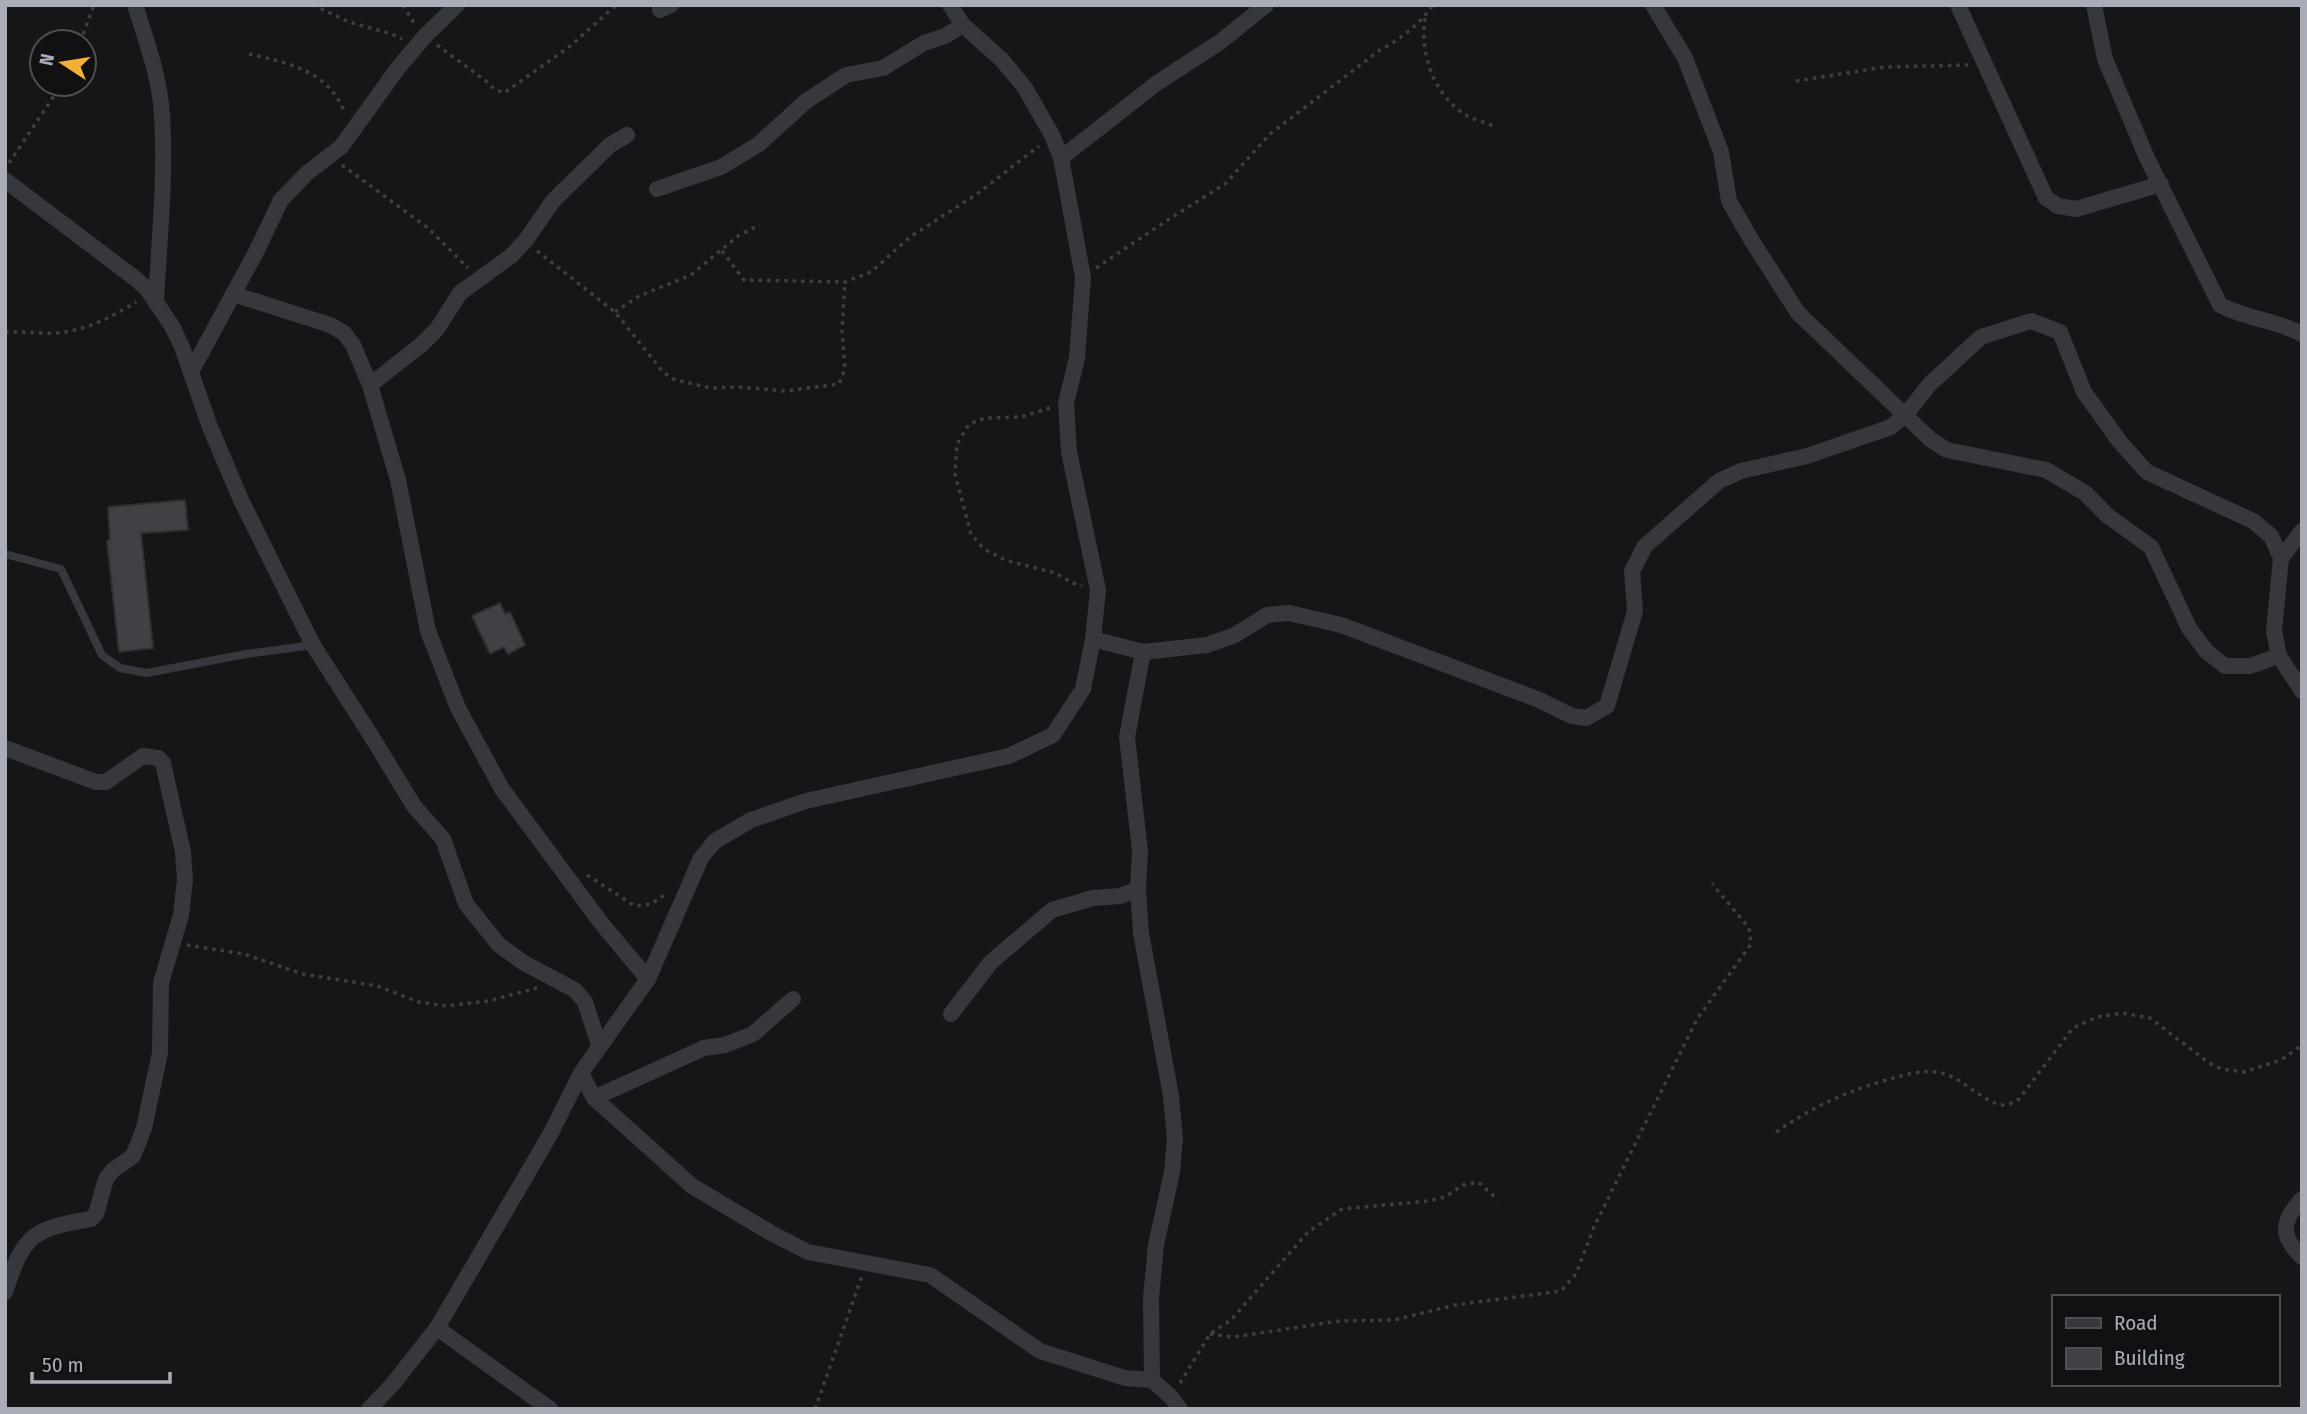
<svg xmlns="http://www.w3.org/2000/svg" width="2307" height="1414" viewBox="0 0 2307 1414" font-family="'Fira Sans Condensed',sans-serif">
<style>
.building{fill:#404145;stroke:#303034;stroke-width:2}
.lines{fill:none;stroke-linecap:round;stroke-linejoin:round}
.path{stroke:#3d3f44;stroke-width:3.5;stroke-dasharray:3.5 5;stroke-linecap:butt}
.lane{stroke:#37383d;stroke-width:8}
.street{stroke:#37383d;stroke-width:16}
</style>
<rect width="100%" height="100%" fill="#161618"/>
<g class="building">
<polygon points="185,500 188,530 141,533 153,648 119,652 107,541 110,540 108,507"/>
<polygon points="500,603 505,614 510,612 525,645 508,654 504,647 490,654 472,616"/>
</g>
<g class="lines">
<g class="path">
<polyline points="313,5 349,22 392,34 402,39"/>
<polyline points="403,5 414,23"/>
<path d="M1425,18C1420,52 1432,90 1461,112C1470,119 1485,122 1496,127"/>
<polyline points="80,42 94,5"/>
<polyline points="437,45 486,81 494,89 504,93 569,47 615,6"/>
<path d="M249,54C288,63 330,71 345,114"/>
<polyline points="1796,81 1885,67 1968,65"/>
<polyline points="9,163 62,84"/>
<polyline points="342,165 428,228 468,268"/>
<polyline points="537,251 615,312 663,372 673,379 710,388 738,387 785,391 839,384 845,369 842,330 845,282"/>
<polyline points="722,251 744,280 845,282 871,272 910,237 977,194 1039,146"/>
<path d="M1096,268L1166,221L1225,184L1270,134L1380,50C1401,39 1419,25 1433,5"/>
<polyline points="615,312 639,296 691,275 739,235 760,225"/>
<path d="M5,332C18,331 31,333 44,333C77,335 109,319 136,302"/>
<polyline points="1050,408 1021,417 985,418 969,424 957,444 955,474 971,534 984,549 1005,560 1055,573 1073,583 1082,586"/>
<polyline points="587,875 635,906 651,904 666,894"/>
<polyline points="187,945 244,954 303,974 377,986 419,1002 447,1006 488,1001 537,988"/>
<path d="M1776,1132C1815,1106 1838,1095 1883,1081C1901,1076 1917,1070 1936,1072C1962,1075 1983,1104 2004,1105C2009,1105 2014,1102 2019,1099L2073,1028L2097,1017L2122,1013L2150,1018L2209,1063L2222,1069L2244,1072L2281,1060L2302,1045"/>
<polyline points="1210,1334 1233,1337 1340,1321 1394,1320 1455,1305 1561,1291 1576,1274 1594,1227 1697,1019 1751,944 1749,928 1712,884"/>
<polyline points="1180,1383 1210,1334 1231,1320 1308,1232 1342,1209 1428,1201 1445,1197 1463,1185 1478,1182 1498,1200"/>
<polyline points="815,1409 862,1276"/>
</g>
<polyline class="lane" points="5,554 61,569 102,655 120,668 147,673 246,654 313,645"/>
<g class="street">
<path d="M135,5C146,40 160,78 162,115C166,177 159,241 156,303"/>
<polyline points="1653,5 1685,58 1721,152 1729,201 1752,241 1798,313 1931,440 1947,450 2046,470 2085,493 2108,516 2151,547 2189,628 2206,651 2225,666 2250,666 2279,656"/>
<polyline points="1958,5 2046,198 2058,206 2076,209 2161,184"/>
<path d="M2094,5L2105,59L2147,158L2220,305C2246,319 2276,320 2302,334"/>
<polyline points="660,10 671,5"/>
<polyline points="1061,158 1157,83 1220,42 1266,5"/>
<polyline points="5,180 136,279 147,289 172,326 182,347 210,427 241,500 313,645 370,734 414,806 443,839 466,904 499,945 524,963 575,990 585,1002 599,1045"/>
<polyline points="657,189 721,167 759,144 805,102 846,75 883,68 924,43 945,36 963,25"/>
<polyline points="233,294 330,325 344,333 353,345 370,385 398,480 428,631 458,708 502,789 602,924 648,979"/>
<polyline points="191,372 256,252 281,200 307,173 341,147 398,68 425,36 457,5"/>
<polyline points="370,385 421,345 437,329 460,293 511,256 526,240 553,201 610,145 627,135"/>
<polyline points="2281,558 2302,531"/>
<polyline points="1093,639 1143,652 1207,645 1235,635 1267,615 1289,613 1341,625 1537,699 1572,716 1586,718 1607,706 1635,611 1632,571 1645,546 1719,481 1741,471 1807,456 1891,427 1906,414 1930,384 1981,337 2031,321 2060,332 2084,392 2120,442 2147,472 2253,521 2271,536 2281,558 2274,631 2279,656 2302,691"/>
<polyline points="1143,652 1127,737 1140,851 1138,889 1141,933 1171,1096 1175,1139 1172,1172 1156,1245 1151,1298 1152,1380"/>
<path d="M5,748L96,782H106L143,756L158,758L163,763L183,852L185,880L181,915L161,983L160,1053L144,1128L138,1144L133,1156L112,1171L106,1179L96,1214L91,1219C32,1229 24,1234 5,1292"/>
<polyline points="951,1014 991,962 1052,910 1093,898 1120,896 1138,889"/>
<polyline points="581,1073 594,1098 692,1186 771,1233 808,1252 930,1275 1040,1351 1125,1378 1152,1380 1171,1397 1180,1409"/>
<polyline points="594,1098 704,1048 725,1045 753,1034 793,999"/>
<path d="M2302,1199C2281,1221 2280,1236 2302,1257"/>
<polyline points="437,1328 550,1409"/>
<polyline points="369,1409 392,1385 437,1328 551,1133 581,1073 648,979 701,858 715,841 751,820 806,801 1009,756 1053,735 1083,689 1093,639 1098,590 1069,452 1066,403 1077,358 1083,277 1061,158 1052,135 1025,88 1002,60 963,25 950,5"/>
</g>
</g>
<rect width="2307" height="1414" fill="none" stroke="#a8adb8" stroke-width="14"/>
<rect x="2052" y="1295" width="228" height="91" fill="#111113" stroke="#4d4f55" stroke-width="2"/>
<rect x="2066" y="1318" width="35" height="10" fill="#37383d" stroke="#4d4f55" stroke-width="2"/>
<text x="2114" y="1330" font-size="21" fill="#a8adb8">Road</text>
<rect x="2066" y="1348" width="35" height="21" fill="#404145" stroke="#4d4f55" stroke-width="2"/>
<text x="2114" y="1365" font-size="21" fill="#a8adb8">Building</text>
<g transform="translate(63 63) rotate(282)"><circle r="33" fill="#111113" stroke="#4d4f55" stroke-width="2"/>
<path d="M0-5L12 26L0 18L-12 26Z" fill="#f2b134"/>
<text y="-10" font-size="19" font-weight="bold" text-anchor="middle" fill="#a8adb8">N</text>
</g>
<path d="M32 1372v10h138v-10" fill="none" stroke="#a8adb8" stroke-width="3.5"/>
<text x="42" y="1372" font-size="21" fill="#a8adb8" stroke="#111113" stroke-width="5" paint-order="stroke">50 m</text>
</svg>
